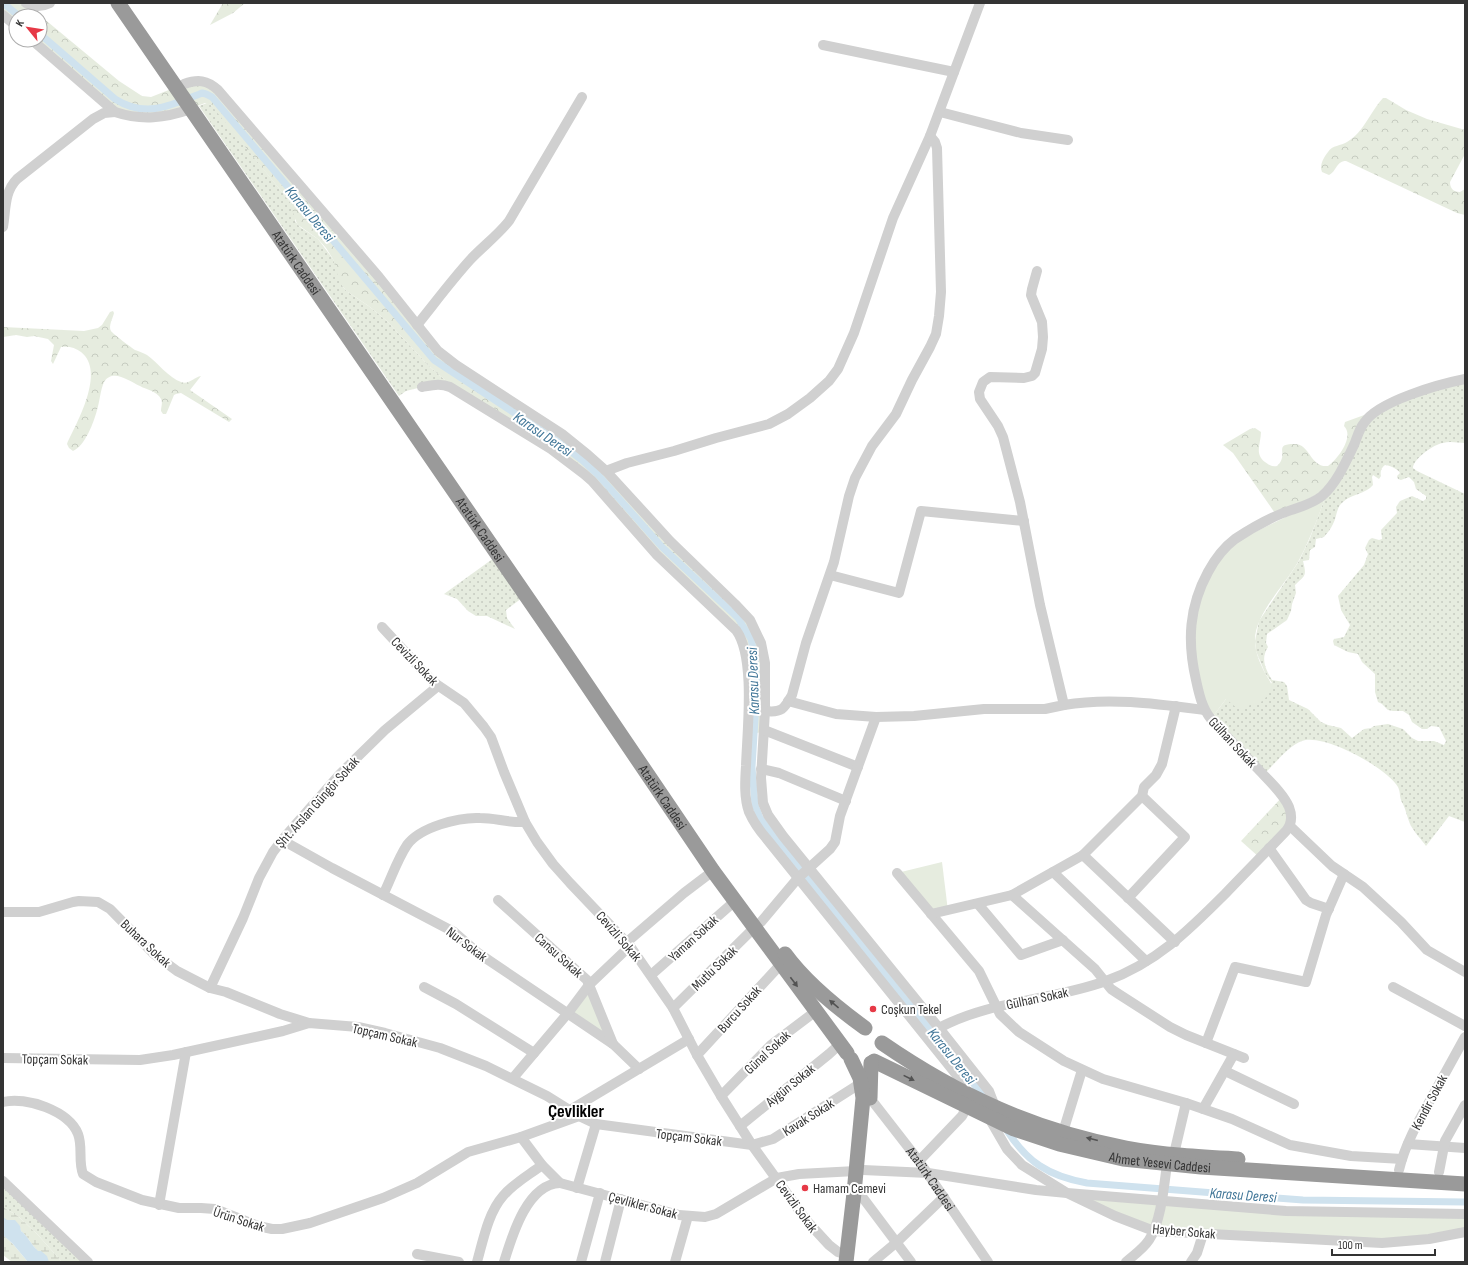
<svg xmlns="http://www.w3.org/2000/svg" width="1468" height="1265" viewBox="0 0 1468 1265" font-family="'Sofia Sans Condensed',sans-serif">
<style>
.grass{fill:url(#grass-dots);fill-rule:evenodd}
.forest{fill:url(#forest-crowns)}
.wetland{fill:url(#wetland-marsh)}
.green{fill:#e6ecdf}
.water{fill:#cfe2ee}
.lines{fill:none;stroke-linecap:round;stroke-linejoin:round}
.canal{stroke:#cfe2ee;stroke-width:7}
.minor{stroke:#d0d0d0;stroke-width:10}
.highway{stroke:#9a9a9a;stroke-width:15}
.oneway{fill:#525252}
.poi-dot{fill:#e63946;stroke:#fff;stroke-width:1.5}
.labels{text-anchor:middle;stroke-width:4;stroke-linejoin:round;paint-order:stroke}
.street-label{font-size:14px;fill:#333;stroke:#fff}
.poi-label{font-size:14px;fill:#333;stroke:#fff;text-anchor:start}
.water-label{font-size:15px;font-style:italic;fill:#3f7597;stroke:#fff}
.district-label{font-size:18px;font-weight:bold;fill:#000;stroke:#fff}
</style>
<defs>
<pattern id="grass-dots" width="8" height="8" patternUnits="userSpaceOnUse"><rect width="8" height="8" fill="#e6ecdf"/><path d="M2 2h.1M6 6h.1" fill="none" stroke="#c6cbc0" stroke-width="1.8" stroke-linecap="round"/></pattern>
<pattern id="forest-crowns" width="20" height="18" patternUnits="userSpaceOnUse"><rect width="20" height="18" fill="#e6ecdf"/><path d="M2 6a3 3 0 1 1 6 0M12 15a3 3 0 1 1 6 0" fill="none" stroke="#c6cbc0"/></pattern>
<pattern id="wetland-marsh" width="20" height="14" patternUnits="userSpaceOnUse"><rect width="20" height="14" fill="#e6ecdf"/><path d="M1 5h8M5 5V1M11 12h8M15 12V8" fill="none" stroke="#c6cbc0"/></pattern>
</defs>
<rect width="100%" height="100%" fill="#fff"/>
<g class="grass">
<polygon points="207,103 211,105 216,110 290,202 295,215 295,221 300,227 318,239 333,259 343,287 348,292 370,307 387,321 428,365 455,389 434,384 406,391 399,396 199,106"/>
<path d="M1465,379V443C1458,443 1450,441 1443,443C1434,444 1413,459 1413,468L1417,471L1465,494V822L1449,816L1426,846C1421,839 1414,832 1410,824C1407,817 1406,810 1403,804C1399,799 1401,793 1398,787C1387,768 1324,733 1302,741C1289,745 1274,765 1263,775L1211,719L1226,699L1272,683L1265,673L1256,651L1255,641L1259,621L1299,561L1310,538L1325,498L1375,412ZM1385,465C1389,465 1398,469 1400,473L1397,476L1398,479L1401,480L1409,477L1414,482L1416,489L1426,496V499L1423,501L1412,496L1400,501L1396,507L1397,513L1381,530L1382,539L1379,540L1372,538L1369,540L1365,548L1368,554L1364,565L1338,596L1341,610L1350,625L1344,637L1334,639L1333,641L1334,645L1348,652L1358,654L1362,662L1375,674V692L1378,702L1382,704L1388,710L1393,711H1403L1409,715L1412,722L1422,729H1427L1431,726L1439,727L1446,741L1444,745L1434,741H1418L1412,738L1403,729L1388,724L1374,726L1371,728L1364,729L1352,738L1341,728L1328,725L1321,722L1308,709L1289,700L1287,686L1284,682L1272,680C1266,670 1260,659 1268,647L1266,643L1267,634L1287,620L1291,611L1292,604L1296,593L1295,585C1305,575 1307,577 1303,561L1309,560L1310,550L1315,547L1316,539L1324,537C1327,533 1331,529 1333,524C1337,517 1336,507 1343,502C1351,494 1366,494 1373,485L1372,477L1373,475L1379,479L1381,476C1380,472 1381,468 1385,465Z"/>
<polygon points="498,555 526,595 506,610 507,618 515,629 487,616 476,616 468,611 457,599 444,594"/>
<polygon points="3,1181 88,1262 62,1262 38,1235 18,1216 3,1207"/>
</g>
<g class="forest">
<path d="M3,3H25L119,81L142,96L151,97L184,84L206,82L438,351L562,434L735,604L761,643L764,733L747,732L743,642L592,481L455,389L428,365L387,321L370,307L348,292L343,287L339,280L333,259L326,248L318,239L298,225C295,221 292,208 290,202L211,105L205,103L174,115H123L32,40H40V16H16V26L3,15Z"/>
<polygon points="223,3 245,3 233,13 210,25"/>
<path d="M1383,98H1386L1406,110L1427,119L1465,130V154L1450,182C1450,188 1453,192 1460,192L1465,189V215L1457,213L1346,161C1336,161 1337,171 1329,175L1322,172C1319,165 1324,157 1328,152C1332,145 1341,146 1347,142C1364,132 1370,112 1383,98Z"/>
<path d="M113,311L114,313C113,318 108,326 111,331C113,334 132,348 135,350C139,351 143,353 147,355C157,362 169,378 181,382C189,385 194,377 201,376L190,390L232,419L229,422L181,393L176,394L174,395L167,412L166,414H163L161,411C161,407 163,403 161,399C157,391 147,390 140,386C129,381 113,368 104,382C100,391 100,401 97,410C94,422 85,446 73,451L69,448L67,444C77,422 106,372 81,352C75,347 68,346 61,347L53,364L51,361L54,345L48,339L34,336L27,337L16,335L3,337V327L84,331L98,328L102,325L110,312Z"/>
<path d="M1367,414L1330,487L1277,516L1233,453L1223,445L1250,429L1255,428L1261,432C1261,443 1254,454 1265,462C1269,465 1272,467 1277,466C1290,454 1272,444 1294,444C1310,443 1310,468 1328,466C1337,460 1355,437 1344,426L1345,422Z"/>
<polygon points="1282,797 1291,820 1260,858 1241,841"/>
</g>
<g class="wetland">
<path d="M3,1207L18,1216L38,1235L62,1262H49C45,1257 38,1254 35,1248C30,1242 27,1236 21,1231L20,1228L4,1219L3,1217Z"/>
<polygon points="3,1235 13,1244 28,1262 12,1262 3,1255"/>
</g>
<g class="green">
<path d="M1325,498C1317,520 1309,542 1298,562C1285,585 1254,615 1255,641C1255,652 1260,663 1265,673C1268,679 1272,682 1272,689L1263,701L1238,709L1226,699L1211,719L1195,674V601L1228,545Z"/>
<polygon points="942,862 948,911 931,914 897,873"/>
<polygon points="589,985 613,1044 568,1013"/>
<polygon points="1067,1193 1162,1201 1465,1214 1465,1232 1402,1242 1169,1232"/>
</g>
<path class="water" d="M3,1217L7,1220H15L20,1226L21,1231C28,1236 31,1245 38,1251H41L47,1256L49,1262H28L13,1244L3,1235Z"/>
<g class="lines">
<g class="canal">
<polyline points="3,3 19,16"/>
<path d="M40,34L115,99C146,119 172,105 202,93L206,94L212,97L434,360L557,441L583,461L599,476L662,547L738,618L751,639L755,656L757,686L752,767L755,805L760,818L777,841L986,1099"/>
<path d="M1006,1129C1027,1162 1048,1176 1087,1183L1303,1200L1465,1202"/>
</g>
<g class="minor">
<path d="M26,3C34,7 42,7 50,3"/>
<polyline points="3,15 16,26"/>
<path d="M32,40L115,112C142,121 165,118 191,109"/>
<polyline points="823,45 954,72"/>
<path d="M184,84C198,79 207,80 218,90L379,277L438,351L456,365L562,434L588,455L606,471L670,541L735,604L750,620L761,643L765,663V711L761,778L763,803L768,815L783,836L939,1028L989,1091L996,1109"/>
<polyline points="940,112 1021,133 1068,140"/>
<path d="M3,227C6,210 4,192 17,179L93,119L104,113L115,112"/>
<path d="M417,325C434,304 451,281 470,260C482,247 497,236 509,221L582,97"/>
<path d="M422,387C433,385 440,383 450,387L551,449L584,474L592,481L656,554L736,630C756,657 747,732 746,766C745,781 744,798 749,812C753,821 759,830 766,838L960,1079L967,1094"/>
<polyline points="606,471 627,463 674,451 716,438 769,424 788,414 810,398 829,381 838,369 854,333 893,218 930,136 980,3"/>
<polyline points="830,575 899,593 921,511 1024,521"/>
<polyline points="382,627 433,682 464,703 484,727 491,737 504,772 525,822 537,842 553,864 570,883 630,946 673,1008 697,1055 721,1096 752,1145 806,1220 829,1245 838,1252 847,1255"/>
<polyline points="788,701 836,714 876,717 914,716 984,709 1045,709 1064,705 1040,605 1020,502 1003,437 998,426 980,399 979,392 983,382 990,377 1024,378 1032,376 1035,373 1042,349 1043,337 1042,322 1031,295 1032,289 1037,271"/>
<path d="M1064,705C1110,697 1158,704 1204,710"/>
<path d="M765,711C782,713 784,709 792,695L806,643L834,562L849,496L855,478L872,446L896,414L912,380L930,347L936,334L939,316L941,292L937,148L935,142L930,136"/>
<polyline points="764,730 858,767"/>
<polyline points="761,769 779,773 846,801"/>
<polyline points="1290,826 1332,866 1363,887 1401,922 1427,950 1465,972"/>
<polyline points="282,840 332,868 454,932 478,953 613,1044 639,1069"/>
<polyline points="1269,848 1306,900 1311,903 1329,909"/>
<polyline points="1083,855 1175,942"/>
<polyline points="1053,872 1146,961"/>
<polyline points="897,873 979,971 1000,1014 1019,1032 1064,1061 1103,1079 1186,1103 1232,1119 1290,1145 1351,1156 1402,1159"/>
<path d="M383,895C391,879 397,860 407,845C420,827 459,817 480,818C496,818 508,823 525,822"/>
<polyline points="1012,895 1095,969 1111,989 1117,993 1170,1027 1186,1035 1244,1058"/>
<polyline points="1128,898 1185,837 1142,796"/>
<polyline points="498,900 587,980 613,1044"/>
<polyline points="978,904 1021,955 1063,940"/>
<polyline points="3,912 39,912 73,902 79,901 98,902 110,909 154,954 177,971 210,988 226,992 280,1014 309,1023"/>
<polyline points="931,914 1012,895 1083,855 1142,796 1144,787 1156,775 1162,764 1176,706"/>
<polyline points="761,922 798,878 830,849 835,842 840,816 876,717"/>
<polyline points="627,942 684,893 713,871"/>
<polyline points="651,975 735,901"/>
<polyline points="424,987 456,1004 534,1053"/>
<polyline points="1393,987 1465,1026"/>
<polyline points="210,988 243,918 259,878 273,852 282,840 340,774 385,730 438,686"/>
<polyline points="673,1008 754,928"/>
<path d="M939,1028C991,1000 1051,1001 1106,981C1156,963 1188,931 1225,894C1245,873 1266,852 1286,831C1292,824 1292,815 1289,807C1283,793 1268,780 1258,769C1242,752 1226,736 1211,719C1202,708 1199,694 1196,680C1187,641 1189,607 1208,572C1215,559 1223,548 1235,539C1250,529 1266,520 1283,513C1296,508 1311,505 1322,496C1336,484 1346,462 1354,445C1357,438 1359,429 1364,423C1378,401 1440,384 1465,379"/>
<polyline points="1206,1043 1235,967 1306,982 1326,915 1344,874"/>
<polyline points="697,1055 781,964"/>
<polyline points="3,1058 140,1060 173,1055 283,1031 309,1023 358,1027 385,1033 440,1048 486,1066 547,1096 579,1116 596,1124 752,1145 773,1139 861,1083"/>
<polyline points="1225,1071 1294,1104"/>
<polyline points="513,1078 568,1013 589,985 630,946"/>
<polyline points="721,1096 771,1045 816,1011"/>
<path id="s1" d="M870,1098L919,1161L988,1262"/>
<path d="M3,1102C26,1096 69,1111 78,1134C83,1147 78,1161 83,1174L96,1182L142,1200L179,1208H201L215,1209L258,1226L272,1229H282L310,1223L383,1198L417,1183L468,1152L521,1137L579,1116"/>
<polyline points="1203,1109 1234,1054"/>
<polyline points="570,1110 689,1039"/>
<polyline points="989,1118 1007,1149 1022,1165 1067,1193 1286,1211 1465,1214"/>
<polyline points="740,1126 829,1054 840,1044"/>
<polyline points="1063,1132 1082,1070"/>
<polyline points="521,1137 542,1165 560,1183 679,1215 705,1217 716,1214 777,1178 799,1174 856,1171"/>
<polyline points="1408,1144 1465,1148"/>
<polyline points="1174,1154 1186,1103"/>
<polyline points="919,1161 962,1116 967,1107"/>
<polyline points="863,1170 928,1173 1036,1190 1067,1193 1115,1216 1154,1231 1382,1243 1429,1239 1465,1232"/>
<path d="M1399,1170C1405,1144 1419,1120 1432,1097C1443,1077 1454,1057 1465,1037"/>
<polyline points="1439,1172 1445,1141 1465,1105"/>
<polyline points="3,1181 88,1262"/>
<polyline points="577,1188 596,1124"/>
<polyline points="860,1194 911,1262"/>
<polyline points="159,1205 186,1052"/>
<polyline points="417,1254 459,1262"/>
<path d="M477,1262C483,1241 488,1213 503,1196C514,1183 529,1175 542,1165"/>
<path d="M504,1262C512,1236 527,1184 560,1183"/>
<polyline points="581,1262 600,1193"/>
<polyline points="605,1262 621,1199"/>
<polyline points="675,1262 688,1216"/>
<polyline points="873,1262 897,1242 944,1197"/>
<path d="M1126,1262C1134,1255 1143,1249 1149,1240C1161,1222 1164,1186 1167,1164"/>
<polyline points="1191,1262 1197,1253 1203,1234"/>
</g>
<g class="highway">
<path id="s2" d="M118,3L562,648L713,871L847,1053"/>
<path d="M785,954C806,983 836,1007 865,1028"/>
<path d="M882,1043C959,1096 1034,1130 1126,1148C1163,1155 1201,1157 1238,1159"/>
<path id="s3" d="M874,1061L1014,1129L1059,1144L1123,1159L1201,1167L1465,1184"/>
<polyline points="870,1098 871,1063"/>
<polyline points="846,1262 854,1193 863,1098 860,1078 851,1059"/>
</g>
</g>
<defs><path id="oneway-solid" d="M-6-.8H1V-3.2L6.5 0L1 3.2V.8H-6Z"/></defs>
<g class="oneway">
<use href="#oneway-solid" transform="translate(794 982) rotate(53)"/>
<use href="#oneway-solid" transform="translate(834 1004) rotate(-140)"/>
<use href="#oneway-solid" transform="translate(909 1078) rotate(26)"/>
<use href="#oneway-solid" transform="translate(1092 1139) rotate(-166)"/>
</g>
<g class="poi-dot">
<circle cx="873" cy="1009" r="4"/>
<circle cx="805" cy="1188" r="4"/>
</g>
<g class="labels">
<g class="street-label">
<text dy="5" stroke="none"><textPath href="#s2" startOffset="315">Atatürk Caddesi</textPath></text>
<text dy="5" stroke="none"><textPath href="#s2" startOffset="639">Atatürk Caddesi</textPath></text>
<text transform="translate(415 661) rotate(46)" y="5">Cevizli Sokak</text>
<text transform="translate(1233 742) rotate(47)" y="5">Gülhan Sokak</text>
<text dy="5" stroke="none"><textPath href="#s2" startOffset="963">Atatürk Caddesi</textPath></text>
<text transform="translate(317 802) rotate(-48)" y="5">Şht. Arslan Güngör Sokak</text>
<text transform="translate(619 936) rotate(49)" y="5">Cevizli Sokak</text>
<text transform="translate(693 938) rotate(-42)" y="5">Yaman Sokak</text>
<text transform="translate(146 943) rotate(43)" y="5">Buhara Sokak</text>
<text transform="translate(467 944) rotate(37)" y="5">Nur Sokak</text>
<text transform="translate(559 955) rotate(42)" y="5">Cansu Sokak</text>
<text transform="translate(714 968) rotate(-44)" y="5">Mutlu Sokak</text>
<text transform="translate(1037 998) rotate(-12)" y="5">Gülhan Sokak</text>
<text transform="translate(739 1009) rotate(-48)" y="5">Burcu Sokak</text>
<text transform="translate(385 1035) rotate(13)" y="5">Topçam Sokak</text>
<text transform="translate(767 1052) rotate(-43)" y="5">Günal Sokak</text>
<text transform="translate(55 1059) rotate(1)" y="5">Topçam Sokak</text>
<text transform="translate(790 1085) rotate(-39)" y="5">Aygün Sokak</text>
<text transform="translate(1429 1102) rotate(-62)" y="5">Kendir Sokak</text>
<text transform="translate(808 1117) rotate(-32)" y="5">Kavak Sokak</text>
<text transform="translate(689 1137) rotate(7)" y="5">Topçam Sokak</text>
<text dy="5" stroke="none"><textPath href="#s3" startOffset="306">Ahmet Yesevi Caddesi</textPath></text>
<text dy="5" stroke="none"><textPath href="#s1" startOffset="101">Atatürk Caddesi</textPath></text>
<text transform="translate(643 1205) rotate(15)" y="5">Çevlikler Sokak</text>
<text transform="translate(797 1206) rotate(54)" y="5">Cevizli Sokak</text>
<text transform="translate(239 1219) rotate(18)" y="5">Ürün Sokak</text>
<text transform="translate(1184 1231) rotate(5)" y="5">Hayber Sokak</text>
</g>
<g class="poi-label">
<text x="881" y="1014">Coşkun Tekel</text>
<text x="813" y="1193">Hamam Cemevi</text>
</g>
<g class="water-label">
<text transform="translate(310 214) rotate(50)" y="5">Karasu Deresi</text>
<text transform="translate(543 434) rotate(34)" y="5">Karasu Deresi</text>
<text transform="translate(753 681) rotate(-92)" y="5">Karasu Deresi</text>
<text transform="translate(952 1056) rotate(51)" y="5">Karasu Deresi</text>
<text transform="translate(1243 1195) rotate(4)" y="5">Karasu Deresi</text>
</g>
<g class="district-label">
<text x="576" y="1117">Çevlikler</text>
</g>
</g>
<rect width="1468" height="1265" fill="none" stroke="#333333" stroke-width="8"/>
<g transform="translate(28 28) rotate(300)"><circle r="19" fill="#ffffff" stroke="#adadad"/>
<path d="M0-3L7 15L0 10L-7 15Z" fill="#e63946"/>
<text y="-6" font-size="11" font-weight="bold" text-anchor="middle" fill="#333333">K</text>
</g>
<path d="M1332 1249v6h103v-6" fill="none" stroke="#333333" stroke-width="2"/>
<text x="1338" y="1249" font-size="12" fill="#333333" stroke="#ffffff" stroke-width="3" paint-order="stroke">100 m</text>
</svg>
